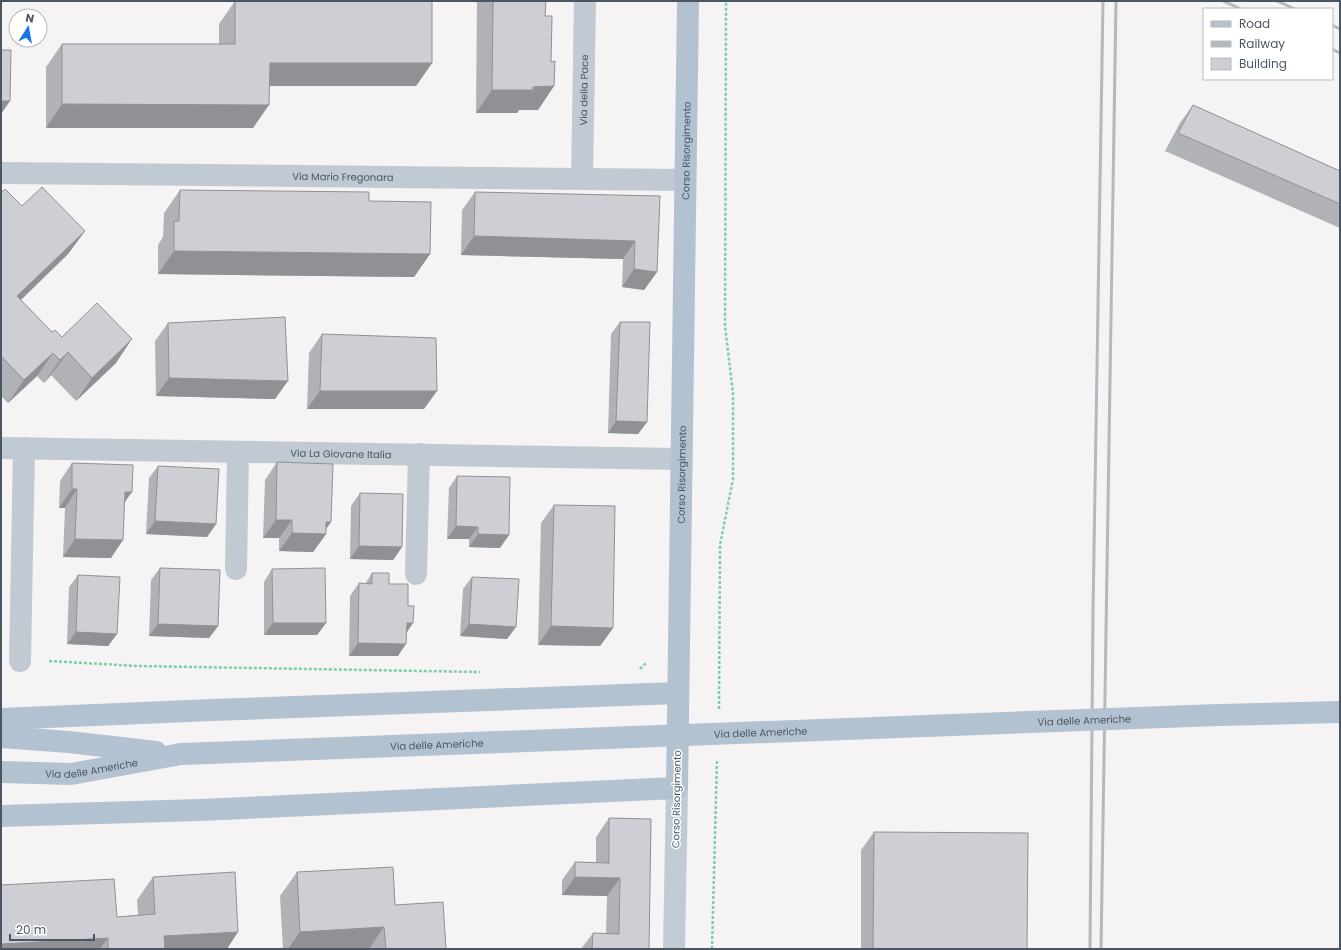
<svg xmlns="http://www.w3.org/2000/svg" width="1341" height="950" viewBox="0 0 1341 950" font-family="Poppins,sans-serif">
<style>
.lines{fill:none;stroke-linecap:round;stroke-linejoin:round}
.path{stroke:#7ad0a6;stroke-width:2.5;stroke-dasharray:3 2;stroke-linecap:butt}
.street{stroke:#c1cad2;stroke-width:22}
.secondary{stroke:#c1cbd6;stroke-width:22}
.primary{stroke:#b3c2d1;stroke-width:22}
.rail{stroke:#b5b8bd;stroke-width:3}
.primary-bridge{stroke:#b3c2d1;stroke-width:22}
.wall{fill:#b0b2b7}
.shaded-wall{fill:#909195}
.building{fill:#cdcfd5;stroke:#909195}
.labels{text-anchor:middle;stroke-width:3;stroke-linejoin:round;paint-order:stroke}
.street-label{font-size:10px;fill:#4a5661;stroke:#fff}
</style>
<rect width="100%" height="100%" fill="#f5f3f3"/>
<g class="lines">
<g class="path">
<polyline points="49,661 138,666 480,672"/>
<polyline points="640,669 647,662"/>
<polyline points="719,709 720,545 733,479 733,393 725,326 726,1"/>
<polyline points="712,949 717,760"/>
</g>
<g class="street">
<path id="s1" d="M1,173L685,180"/>
<path id="s2" d="M582,179L585,1"/>
<path id="s3" d="M1,448L681,459"/>
<polyline points="236,569 238,452"/>
<polyline points="416,574 419,454"/>
<polyline points="20,661 24,448"/>
</g>
<polyline class="secondary" points="674,949 677,788"/>
<g class="primary">
<polyline points="1218,715 1340,712"/>
<polyline points="1,719 212,710 678,693"/>
<polyline points="1,737 69,742 156,752"/>
<path id="s4" d="M1,772L71,774L181,754"/>
<path id="s5" d="M1,816L200,810L677,788L688,1"/>
</g>
<g class="rail">
<polyline points="1223,1 1241,9"/>
<polyline points="1277,1 1295,9"/>
<polyline points="1332,25 1340,29"/>
<polyline points="1332,49 1340,53"/>
<polyline points="1090,949 1093,611 1103,1"/>
<polyline points="1101,949 1116,1"/>
</g>
<path class="primary-bridge" id="s6" d="M181,754L1218,715"/>
</g>
<g class="wall">
<polygon points="235,1 432,63 416,86 269,86 253,128 46,128 46,67 62,44 219,44 219,24"/>
<polygon points="471,1 546,1 545,16 554,86 538,110 519,110 517,113 476,113 477,1"/>
<polygon points="1193,105 1340,171 1340,228 1165,151 1180,123"/>
<polygon points="180,190 369,201 430,254 414,277 158,274 158,245 163,237 164,213"/>
<polygon points="475,192 660,196 657,272 644,290 622,287 623,259 461,255 462,210"/>
<polygon points="1,193 22,206 85,231 68,254 21,300 52,332 116,363 76,401 51,375 44,383 37,376 8,403 1,396"/>
<polygon points="620,322 647,422 638,434 608,433 611,334"/>
<polygon points="168,323 275,399 156,396 155,341"/>
<polygon points="322,334 424,409 307,409 309,353"/>
<polygon points="277,462 326,530 326,534 313,552 279,551 279,538 263,538 265,480"/>
<polygon points="72,463 124,503 111,558 63,557 65,508 59,508 60,481"/>
<polygon points="158,466 216,524 207,537 146,534 149,478"/>
<polygon points="457,476 500,548 469,547 469,539 447,539 449,488"/>
<polygon points="360,493 402,547 393,560 350,559 351,506"/>
<polygon points="554,505 613,628 600,646 538,645 541,523"/>
<polygon points="160,568 218,626 209,638 149,636 151,580"/>
<polygon points="272,569 326,623 317,635 264,635 264,582"/>
<polygon points="372,573 389,584 408,606 413,623 406,632 398,656 349,656 350,596 359,583 365,584"/>
<polygon points="78,575 117,634 108,646 67,644 69,587"/>
<polygon points="472,577 507,639 460,636 463,589"/>
<polygon points="609,818 649,949 581,949 593,933 606,934 607,896 562,895 562,880 575,862 596,863 596,837"/>
<polygon points="874,832 1027,949 861,949 861,850"/>
<polygon points="297,872 395,905 446,949 283,949 280,896"/>
<polygon points="153,877 227,949 1,949 117,917 138,915 137,900"/>
</g>
<g class="shaded-wall">
<polygon points="270,63 432,63 416,86 253,86"/>
<polygon points="554,86 538,110 519,110 517,113 476,113 492,90 533,87"/>
<polygon points="1,101 10,101 1,114"/>
<polygon points="62,104 269,105 253,128 46,128"/>
<polygon points="85,231 68,254 1,319 17,296"/>
<polygon points="474,236 635,241 623,259 461,255"/>
<polygon points="174,251 430,254 414,277 158,274"/>
<polygon points="634,269 657,272 644,290 622,287"/>
<polygon points="132,339 116,363 76,401 92,378"/>
<polygon points="68,352 51,375 44,383 60,360"/>
<polygon points="53,353 37,376 8,403 24,380"/>
<polygon points="169,378 288,381 275,399 156,396"/>
<polygon points="320,391 437,391 424,409 307,409"/>
<polygon points="616,421 647,422 638,434 608,433"/>
<polygon points="72,489 77,489 65,508 59,508"/>
<polygon points="125,492 132,492 119,510"/>
<polygon points="276,520 292,520 279,538 263,538"/>
<polygon points="155,521 216,524 207,537 146,534"/>
<polygon points="326,522 331,522 323,534 326,534 313,552 279,551 292,533"/>
<polygon points="456,526 478,527 469,539 447,539"/>
<polygon points="478,534 509,535 500,548 469,547"/>
<polygon points="75,539 123,540 111,558 63,557"/>
<polygon points="359,546 402,547 393,560 350,559"/>
<polygon points="273,623 326,623 317,635 264,635"/>
<polygon points="407,623 413,623 405,635"/>
<polygon points="158,624 218,626 209,638 149,636"/>
<polygon points="469,624 516,627 507,639 460,636"/>
<polygon points="551,626 613,628 600,646 538,645"/>
<polygon points="76,632 117,634 108,646 67,644"/>
<polygon points="358,643 406,644 398,656 349,656"/>
<polygon points="575,877 620,878 607,896 562,895"/>
<polygon points="384,927 369,949 288,949 300,932"/>
<polygon points="238,932 227,949 156,949 164,936"/>
<polygon points="108,938 100,949 1,949 1,944"/>
</g>
<g class="building">
<polygon points="235,1 432,1 432,63 270,63 269,105 62,104 62,44 235,44"/>
<polygon points="493,1 546,1 545,16 552,16 551,62 555,61 554,86 533,87 533,90 492,90"/>
<polygon points="1,50 11,50 10,101 1,101"/>
<polygon points="1193,105 1340,171 1340,204 1178,133"/>
<polygon points="42,187 85,231 17,296 52,332 55,330 62,337 97,303 132,339 92,378 68,352 60,360 53,353 24,380 1,356 1,193 5,189 22,206"/>
<polygon points="180,190 369,192 369,201 431,202 430,254 174,251 174,221 179,221"/>
<polygon points="475,192 660,196 657,272 634,269 635,241 474,236"/>
<polygon points="285,317 288,381 169,378 168,323"/>
<polygon points="620,322 650,322 647,422 616,421"/>
<polygon points="322,334 436,338 437,391 320,391"/>
<polygon points="277,462 333,464 331,522 326,522 326,534 292,533 292,520 276,520"/>
<polygon points="72,463 133,465 132,492 125,492 123,540 75,539 77,489 72,489"/>
<polygon points="158,466 219,469 216,524 155,521"/>
<polygon points="457,476 510,477 509,535 478,534 478,527 456,526"/>
<polygon points="360,493 403,494 402,547 359,546"/>
<polygon points="554,505 615,506 613,628 551,626"/>
<polygon points="160,568 220,570 218,626 158,624"/>
<polygon points="325,568 326,623 273,623 272,569"/>
<polygon points="372,573 389,573 389,584 408,584 408,606 414,606 413,623 407,623 406,644 358,643 359,583 372,584"/>
<polygon points="78,575 120,577 117,634 76,632"/>
<polygon points="472,577 519,579 516,627 469,624"/>
<polygon points="609,818 651,819 649,949 592,949 593,933 619,934 620,878 575,877 575,862 609,863"/>
<polygon points="874,832 1028,833 1027,949 873,949"/>
<polygon points="393,867 395,905 443,902 446,949 386,949 384,927 300,932 297,872"/>
<polygon points="235,872 238,932 164,936 165,949 108,949 108,938 1,944 1,885 114,879 117,917 155,914 153,877"/>
</g>
<g class="labels">
<g class="street-label">
<text dy="4" stroke="none"><textPath href="#s2" startOffset="89">Via della Pace</textPath></text>
<text dy="4" stroke="none"><textPath href="#s5" startOffset="1314">Corso Risorgimento</textPath></text>
<text dy="4" stroke="none"><textPath href="#s1" startOffset="342">Via Mario Fregonara</textPath></text>
<text dy="4" stroke="none"><textPath href="#s3" startOffset="340">Via La Giovane Italia</textPath></text>
<text dy="4" stroke="none"><textPath href="#s5" startOffset="990">Corso Risorgimento</textPath></text>
<text dy="4" stroke="none"><textPath href="#s6" startOffset="904">Via delle Americhe</textPath></text>
<text dy="4" stroke="none"><textPath href="#s6" startOffset="580">Via delle Americhe</textPath></text>
<text dy="4" stroke="none"><textPath href="#s6" startOffset="256">Via delle Americhe</textPath></text>
<text dy="4" stroke="none"><textPath href="#s4" startOffset="91">Via delle Americhe</textPath></text>
<text transform="translate(676 799) rotate(-89)" y="4">Corso Risorgimento</text>
</g>
</g>
<rect width="1341" height="950" fill="none" stroke="#4a5661" stroke-width="4"/>
<rect x="1203" y="8" width="130" height="72" fill="#ffffff" stroke="#b7bbc0"/>
<rect x="1211" y="21" width="20" height="6" fill="#b3c2d1" stroke="#b7bbc0"/>
<text x="1239" y="28" font-size="12" fill="#4a5661">Road</text>
<rect x="1211" y="41" width="20" height="6" fill="#b5b8bd" stroke="#b7bbc0"/>
<text x="1239" y="48" font-size="12" fill="#4a5661">Railway</text>
<rect x="1211" y="58" width="20" height="12" fill="#cdcfd5" stroke="#b7bbc0"/>
<text x="1239" y="68" font-size="12" fill="#4a5661">Building</text>
<g transform="translate(28 28) rotate(11)"><circle r="19" fill="#ffffff" stroke="#b7bbc0"/>
<path d="M0-3L7 15L0 10L-7 15Z" fill="#1a73e8"/>
<text y="-6" font-size="11" font-weight="bold" text-anchor="middle" fill="#4a5661">N</text>
</g>
<path d="M10 934v6h84v-6" fill="none" stroke="#4a5661" stroke-width="2"/>
<text x="16" y="934" font-size="12" fill="#4a5661" stroke="#ffffff" stroke-width="3" paint-order="stroke">20 m</text>
</svg>
